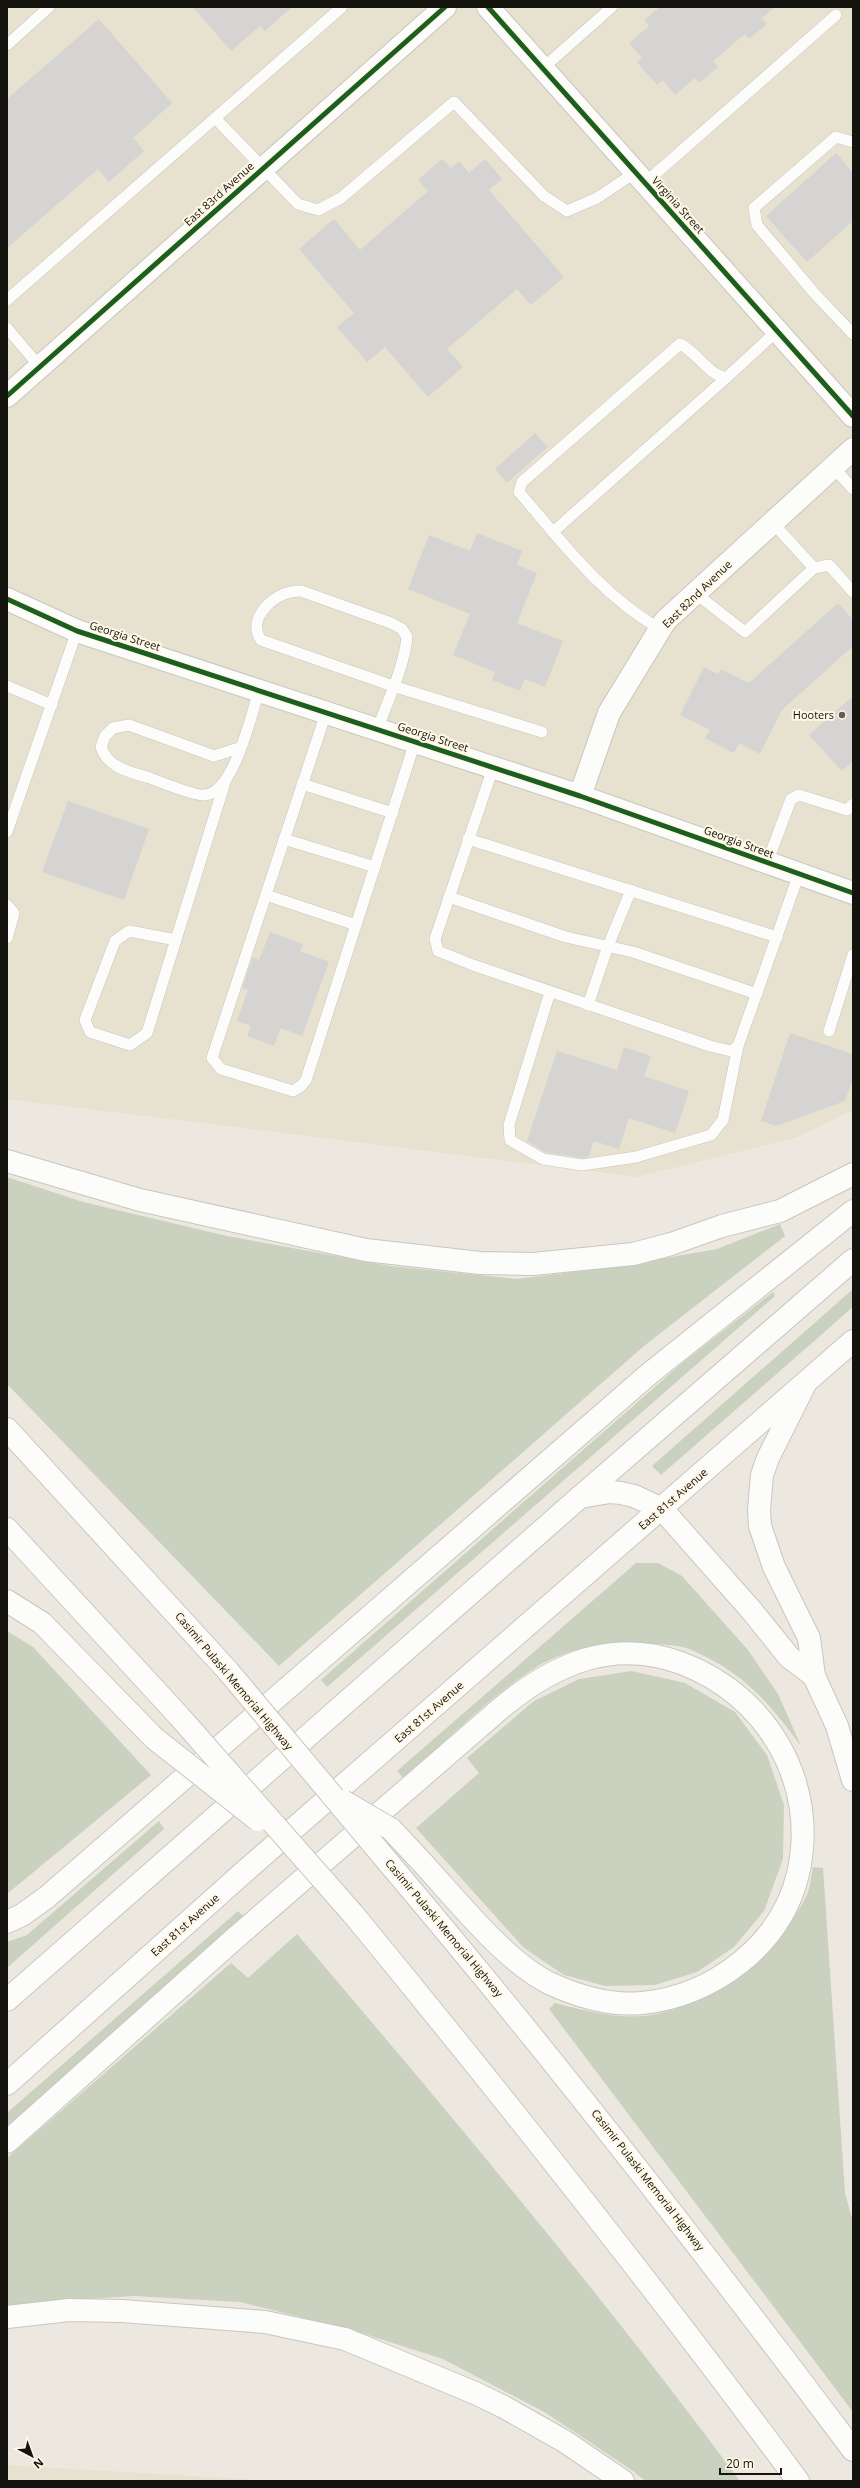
<svg xmlns="http://www.w3.org/2000/svg" width="860" height="2488" viewBox="0 0 860 2488" font-family="'Open Sans',sans-serif">
<style>
.built{fill:#e7e1cf}
.green{fill:#cad1bf}
.building{fill:#d5d4d2}
.lines{fill:none;stroke-linecap:round;stroke-linejoin:round}
.service-casing{stroke:#c9c6bf;stroke-width:12}
.minor-casing{stroke:#c9c6bf;stroke-width:24}
.primary-casing{stroke:#c9c6bf;stroke-width:24}
.trunk-casing{stroke:#c9c6bf;stroke-width:24}
.motorway-casing{stroke:#c9c6bf;stroke-width:24}
.service{stroke:#fcfcfa;stroke-width:11}
.minor{stroke:#fcfcfa;stroke-width:22}
.primary{stroke:#fcfcfa;stroke-width:22}
.trunk{stroke:#fcfcfa;stroke-width:22}
.motorway{stroke:#fcfcfa;stroke-width:22}
.motorway-bridge-casing{stroke:#c9c6bf;stroke-width:24;stroke-linecap:butt}
.motorway-bridge{stroke:#fcfcfa;stroke-width:22}
.cycleway-casing{stroke:#fff8e7;stroke-width:8}
.cycleway{stroke:#1b5e20;stroke-width:5}
.poi-dot{fill:#605e56;stroke:#fff8e7;stroke-width:1.5}
.labels{text-anchor:middle;stroke-width:4;stroke-linejoin:round;paint-order:stroke}
.street-label{font-size:11px;fill:#15130d;stroke:#fff8e7}
.poi-label{font-size:11px;fill:#15130d;stroke:#fff8e7;text-anchor:end}
</style>
<rect width="100%" height="100%" fill="#ece8df"/>
<g class="built">
<polygon points="7,7 853,7 853,1110 798,1137 637,1177 7,1099"/>
<polygon points="7,2465 276,2481 7,2481"/>
</g>
<g class="green">
<polygon points="7,1177 83,1202 227,1236 391,1266 517,1279 613,1267 717,1249 780,1224 785,1236 644,1346 279,1666 7,1384"/>
<polygon points="853,1289 853,1307 661,1475 652,1466"/>
<polygon points="773,1292 775,1296 327,1687 321,1680 681,1364"/>
<path d="M636,1563H658L682,1576L748,1650L778,1694L801,1746C768,1701 742,1671 689,1649C675,1643 638,1644 623,1644C596,1645 574,1648 549,1660C500,1685 446,1741 404,1779L397,1771Z"/>
<polygon points="7,1631 33,1647 151,1775 7,1894"/>
<polygon points="632,1671 685,1683 735,1712 767,1755 784,1805 783,1859 764,1911 734,1947 697,1972 655,1985 605,1986 564,1975 524,1948 416,1828 479,1773 467,1758 534,1701 579,1679"/>
<polygon points="159,1821 164,1829 7,1968 7,1942 27,1935"/>
<path d="M813,1867L823,1868L845,2193L853,2222V2412L549,2009L555,2003C586,2011 619,2020 651,2015C715,2004 776,1954 806,1897C810,1889 811,1877 813,1867Z"/>
<polygon points="238,1911 245,1918 7,2127 7,2113"/>
<path d="M297,1934C449,2113 600,2292 740,2481H645L633,2471L546,2413L443,2359L352,2330L240,2302L133,2296L27,2303L7,2307V2158L231,1963L248,1978Z"/>
</g>
<g class="building">
<polygon points="193,7 292,7 265,31 260,26 231,51"/>
<polygon points="660,7 775,7 762,18 767,24 749,39 745,34 713,61 718,67 699,83 695,78 675,95 663,80 657,85 637,62 642,58 629,43 649,26 644,20"/>
<polygon points="99,19 172,103 133,138 144,151 109,182 98,169 7,248 7,99"/>
<polygon points="836,153 853,173 853,221 807,262 766,216"/>
<polygon points="442,159 451,168 459,161 469,173 485,159 502,179 489,190 564,277 531,305 517,289 447,349 463,367 428,397 385,347 367,362 337,327 354,313 299,249 334,219 360,250 428,191 418,180"/>
<polygon points="535,433 548,447 507,483 495,469"/>
<polygon points="477,533 522,551 517,565 537,573 517,623 563,641 545,687 525,679 520,691 492,680 495,672 453,655 470,614 408,589 429,535 470,551"/>
<polygon points="838,603 853,620 853,646 782,710 760,754 739,743 734,753 705,738 710,730 680,715 704,667 718,674 721,669 749,683"/>
<polygon points="853,696 853,761 842,771 809,735"/>
<polygon points="68,801 149,829 124,900 42,872"/>
<polygon points="270,932 303,944 300,951 329,962 302,1036 281,1028 274,1046 247,1036 251,1026 237,1021 248,990 242,988 253,957 259,960"/>
<polygon points="790,1033 853,1054 853,1078 845,1101 776,1126 761,1121"/>
<polygon points="624,1047 651,1056 644,1076 689,1091 675,1133 629,1118 619,1149 594,1141 588,1157 582,1158 545,1152 527,1141 557,1051 617,1070"/>
</g>
<g class="lines">
<defs>
<g id="service">
<polyline points="7,45 49,7"/>
<polyline points="543,68 612,7"/>
<polyline points="215,118 298,204 318,210 341,198 454,102 544,196 567,211 597,198 636,172"/>
<polyline points="853,142 836,137 754,208 757,225 815,294 853,334"/>
<polyline points="645,183 836,15"/>
<polyline points="7,300 342,7"/>
<polyline points="7,328 40,367"/>
<polyline points="834,468 853,489"/>
<polyline points="773,523 814,568"/>
<polyline points="553,532 726,378"/>
<polyline points="695,593 745,632 814,568 829,565 853,592"/>
<path d="M660,629C601,595 563,543 519,492L522,482L680,344C698,353 706,373 726,378L777,331"/>
<polyline points="7,686 52,705"/>
<polyline points="326,713 212,1058 221,1069 293,1091 301,1086 306,1080 415,742"/>
<path d="M377,730C388,700 404,668 407,637L402,629L391,623L301,591C278,589 245,617 261,640L393,686L542,732"/>
<path d="M239,748L214,756L129,725L113,728L105,736L101,747C108,768 130,772 150,778C160,782 196,796 205,795C234,793 251,715 259,691"/>
<polyline points="493,768 435,939 438,951 473,965 710,1046 731,1051 738,1046 799,874"/>
<polyline points="302,784 393,813"/>
<polyline points="7,832 77,631"/>
<polyline points="284,839 375,867"/>
<polyline points="468,839 777,937"/>
<polyline points="767,863 791,799 799,795 847,810 853,804"/>
<polyline points="266,895 356,925"/>
<polyline points="449,897 566,937 633,952 757,994"/>
<polyline points="7,905 14,913 7,938"/>
<polyline points="176,940 129,931 115,941 85,1020 90,1032 130,1045 147,1033 225,782"/>
<polyline points="550,992 509,1125 510,1140 543,1159 582,1165 636,1157 711,1135 723,1120 738,1046"/>
<polyline points="588,1005 608,946 631,890"/>
<polyline points="829,1031 853,955"/>
</g>
<g id="minor">
<polyline points="488,7 853,416"/>
<polyline points="7,396 445,7"/>
<polyline points="7,599 77,631 580,796 853,893"/>
<polyline points="580,796 609,713 665,621 853,449"/>
</g>
<g id="primary">
<polyline points="580,1497 853,1260"/>
<polyline points="7,2084 244,1872 853,1341"/>
</g>
<polyline id="trunk" points="7,2000 580,1497"/>
<g id="motorway">
<polyline points="7,1161 140,1200 366,1250 480,1263 533,1264 633,1254 671,1244 722,1226 780,1211 853,1174"/>
<polyline points="805,1384 768,1458 762,1475 759,1510 760,1526 774,1567 809,1638 814,1676 837,1726 853,1780"/>
<polyline points="7,1429 228,1671"/>
<polyline points="580,1497 610,1492 621,1493 634,1496 662,1509 752,1611 789,1657 814,1676"/>
<polyline points="7,1529 179,1716"/>
<polyline points="7,1601 42,1623 154,1738"/>
<path d="M398,1874C556,2061 706,2254 853,2450"/>
<path d="M353,1914C506,2100 655,2288 798,2481"/>
<polyline points="7,1922 22,1915 47,1897 649,1374 853,1211"/>
<path d="M7,2142L233,1940L501,1708C554,1664 612,1638 681,1663C767,1695 819,1783 798,1874C781,1945 713,1996 642,2003C611,2006 577,1996 549,1983C504,1961 453,1895 418,1858"/>
<polyline points="7,2317 69,2310 122,2311 265,2322 345,2339 475,2393 504,2407 564,2441 623,2481"/>
</g>
</defs>
<use href="#service" class="service-casing"/>
<use href="#minor" class="minor-casing"/>
<use href="#primary" class="primary-casing"/>
<use href="#trunk" class="trunk-casing"/>
<use href="#motorway" class="motorway-casing"/>
<use href="#service" class="service"/>
<use href="#minor" class="minor"/>
<use href="#primary" class="primary"/>
<use href="#trunk" class="trunk"/>
<use href="#motorway" class="motorway"/>
<defs>
<g id="motorway-bridge">
<polyline points="228,1671 398,1874"/>
<polyline points="179,1716 353,1914"/>
<polyline points="154,1738 258,1820"/>
<polyline points="343,1801 391,1829 418,1858"/>
</g>
</defs>
<use href="#motorway-bridge" class="motorway-bridge-casing"/>
<use href="#motorway-bridge" class="motorway-bridge"/>
<defs>
<g id="cycleway">
<polyline points="488,7 853,416"/>
<polyline points="7,396 445,7"/>
<polyline points="7,599 77,631 580,796 853,893"/>
</g>
</defs>
<use href="#cycleway" class="cycleway-casing"/>
<use href="#cycleway" class="cycleway"/>
</g>
<circle class="poi-dot" cx="842" cy="715" r="4"/>
<g class="labels">
<g class="street-label">
<text transform="translate(219 194) rotate(-42)" y="4">East 83rd Avenue</text>
<text transform="translate(678 205) rotate(48)" y="4">Virginia Street</text>
<text transform="translate(697 594) rotate(-44)" y="4">East 82nd Avenue</text>
<text transform="translate(125 636) rotate(18)" y="4">Georgia Street</text>
<text transform="translate(433 737) rotate(18)" y="4">Georgia Street</text>
<text transform="translate(739 842) rotate(20)" y="4">Georgia Street</text>
<text transform="translate(673 1499) rotate(-41)" y="4">East 81st Avenue</text>
<text transform="translate(234 1681) rotate(50)" y="4">Casimir Pulaski Memorial Highway</text>
<text transform="translate(429 1712) rotate(-41)" y="4">East 81st Avenue</text>
<text transform="translate(185 1925) rotate(-42)" y="4">East 81st Avenue</text>
<text transform="translate(444 1928) rotate(50)" y="4">Casimir Pulaski Memorial Highway</text>
<text transform="translate(648 2180) rotate(52)" y="4">Casimir Pulaski Memorial Highway</text>
</g>
<g class="poi-label">
<text x="834" y="719">Hooters</text>
</g>
</g>
<rect width="860" height="2488" fill="none" stroke="#15130d" stroke-width="16"/>
<g transform="translate(32 2456) rotate(139)" stroke="#fff8e7" stroke-width="3" paint-order="stroke">
<path d="M0-3L7 15L0 10L-7 15Z" fill="#15130d"/>
<text y="-6" font-size="11" font-weight="bold" text-anchor="middle" fill="#15130d">N</text>
</g>
<path d="M720 2468v6h61v-6" fill="none" stroke="#15130d" stroke-width="2"/>
<text x="726" y="2468" font-size="12" fill="#15130d" stroke="#fff8e7" stroke-width="3" paint-order="stroke">20 m</text>
</svg>
